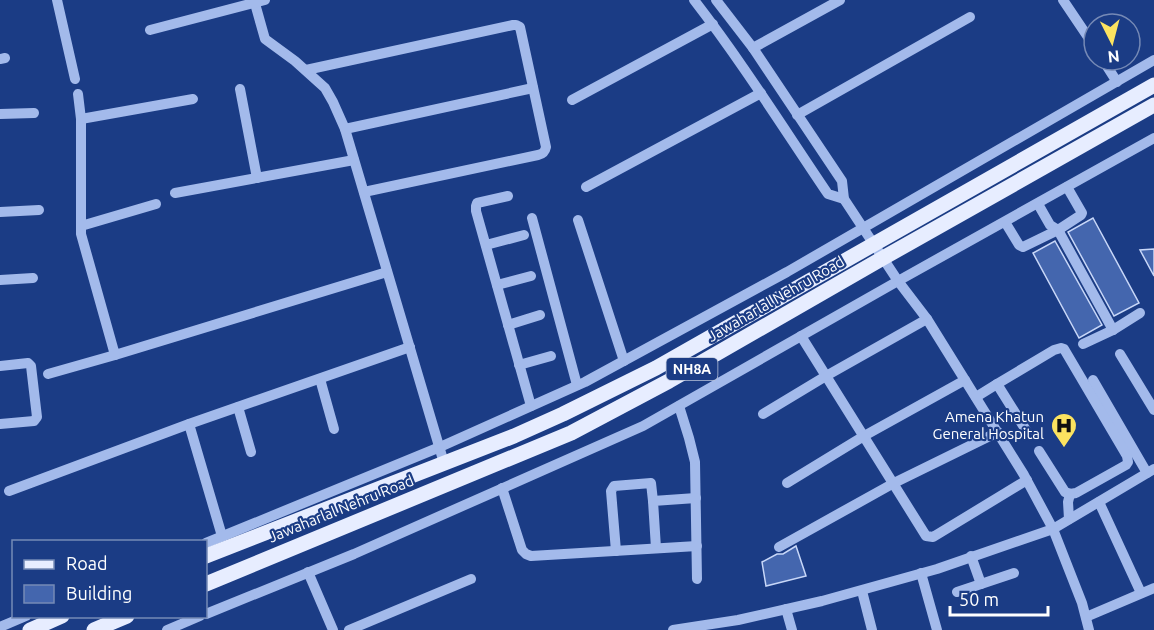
<svg xmlns="http://www.w3.org/2000/svg" width="1154" height="630" viewBox="0 0 1154 630" font-family="Ubuntu,sans-serif">
<style>
.building{fill:#4466ae;stroke:#c8d7f8;stroke-width:1.5}
.lines{fill:none;stroke-linecap:round;stroke-linejoin:round}
.minor{stroke:#a3baeb;stroke-width:10}
.major{stroke:#e7edff;stroke-width:15}
.labels{text-anchor:middle;stroke-width:4.5;stroke-linejoin:round;paint-order:stroke}
.shield{fill:#1b3c85;stroke:#bbc4da;stroke-width:1.5}
.shield-label{font-size:14px;font-weight:bold;fill:#fff}
.street-label{font-size:15px;fill:#fff;stroke:#1b3c85}
.poi-label{font-size:15px;fill:#fff;stroke:#1b3c85;text-anchor:end}
</style>
<rect width="100%" height="100%" fill="#1b3c85"/>
<g class="building">
<polygon points="1093,218 1139,303 1114,316 1068,232"/>
<polygon points="1055,241 1102,325 1079,338 1033,253"/>
<polygon points="1154,249 1154,276 1140,250"/>
<polygon points="796,546 806,576 766,586 762,562 777,554 783,554"/>
</g>
<g class="lines">
<g class="minor">
<polyline points="57,0 75,79"/>
<polyline points="254,0 265,39 295,61 325,88 333,102 345,129 444,463"/>
<path d="M694,0C742,62 784,129 828,194L844,199"/>
<polyline points="716,0 753,48 842,181 844,199 898,281 927,319 1024,475 1053,529 1082,603 1089,630"/>
<polyline points="1063,0 1094,46"/>
<polyline points="150,30 265,0"/>
<polyline points="753,48 840,0"/>
<polyline points="0,59 5,58"/>
<polyline points="1103,60 1117,82"/>
<path d="M306,70L513,25H516L520,27L546,147C545,152 543,154 538,155L364,192"/>
<polyline points="240,89 257,178"/>
<polyline points="78,94 81,119 81,234 115,355 387,272"/>
<polyline points="572,100 713,24"/>
<polyline points="0,114 34,113"/>
<polyline points="797,115 970,17"/>
<polyline points="81,119 193,99"/>
<polyline points="345,129 533,88"/>
<polyline points="586,187 761,93"/>
<polyline points="175,193 354,160"/>
<polyline points="508,196 477,203 476,206 476,211 531,406"/>
<polyline points="1038,204 1050,225 1058,230 1113,330"/>
<polyline points="0,212 39,210"/>
<polyline points="532,218 577,385"/>
<polyline points="578,220 624,361"/>
<polyline points="1005,222 1019,245 1023,247 1058,230 1081,215 1082,213 1067,187"/>
<polyline points="81,226 156,204"/>
<polyline points="486,245 524,235"/>
<polyline points="0,280 33,278"/>
<polyline points="497,285 531,276"/>
<polyline points="508,325 540,315"/>
<polyline points="801,336 926,536 933,537 1027,480"/>
<polyline points="1083,344 1113,330 1140,313"/>
<polyline points="1120,354 1154,410"/>
<polyline points="519,365 551,356"/>
<polyline points="0,366 28,363 31,366 37,417 34,421 0,424"/>
<polyline points="48,374 115,355"/>
<polyline points="320,379 334,429"/>
<polyline points="1093,380 1147,473"/>
<polyline points="997,384 1054,350 1061,348 1064,349 1127,456 1128,462 1126,465 1076,493 1070,494 1065,492 1039,451"/>
<polyline points="976,397 997,384 1029,435"/>
<polyline points="679,406 689,438 695,462 697,579"/>
<polyline points="238,407 251,452"/>
<polyline points="763,414 826,376 927,319"/>
<polyline points="189,424 222,536"/>
<polyline points="787,483 864,436 965,380"/>
<polyline points="502,488 522,550 526,554 531,556 697,546"/>
<polyline points="9,491 189,424 410,347"/>
<polyline points="1099,502 1141,593"/>
<polyline points="1069,519 1068,502 1070,494"/>
<polyline points="206,543 440,447 585,382 787,272 1154,60"/>
<polyline points="779,547 894,483 998,432"/>
<polyline points="656,548 653,501 696,498"/>
<polyline points="616,551 611,491 614,486 651,483 653,501"/>
<polyline points="971,556 981,584"/>
<polyline points="308,572 333,630"/>
<polyline points="921,573 937,630"/>
<polyline points="862,591 872,630"/>
<polyline points="957,592 1014,573"/>
<polyline points="786,609 792,630"/>
<polyline points="206,614 354,554 643,426 898,281 1154,138"/>
<polyline points="1086,617 1154,588"/>
<polyline points="0,627 26,616"/>
<polyline points="167,630 200,616"/>
<polyline points="349,630 471,579"/>
<polyline points="673,630 738,620 822,601 937,569 1053,529 1154,469"/>
</g>
<g class="major">
<polyline points="206,556 514,436 563,414 656,368 1154,85"/>
<polyline points="206,584 571,433 669,381 883,258 1154,105"/>
<polyline points="30,630 62,616"/>
<polyline points="94,630 127,616"/>
</g>
</g>
<defs>
<symbol id="hospital-pin" viewBox="-11 -11 22 30"><path d="M0 17L-7.5 6A9.5 9.5 0 1 1 7.5 6Z" fill="#fce360" stroke="#1b3c85"/><path d="M-5-5h3v3.5h4V-5h3V5h-3V1.5h-4V5h-3Z" fill="#111"/></symbol>
</defs>
<g fill-rule="evenodd">
<use href="#hospital-pin" x="1049" y="411" width="30" height="40"/>
</g>
<g class="labels">
<rect class="shield" x="666.5" y="358" width="51" height="22" rx="4.5"/>
<g class="shield-label">
<text x="692" y="374">NH8A</text>
</g>
<g class="street-label">
<text transform="translate(776 299) rotate(-30)" y="5">Jawaharlal Nehru Road</text>
<text transform="translate(341 509) rotate(-22)" y="5">Jawaharlal Nehru Road</text>
</g>
<g class="poi-label">
<text x="1044" y="422">Amena Khatun<tspan x="1044" dy="17">General Hospital</tspan></text>
</g>
</g>
<rect x="12" y="540" width="195" height="78" fill="#1b3c85" stroke="#768ab6" stroke-width="1.5"/>
<rect x="24" y="560" width="30" height="9" fill="#e7edff" stroke="#768ab6" stroke-width="1.5"/>
<text x="66" y="570" font-size="18" fill="#ffffff">Road</text>
<rect x="24" y="585" width="30" height="18" fill="#4466ae" stroke="#768ab6" stroke-width="1.5"/>
<text x="66" y="600" font-size="18" fill="#ffffff">Building</text>
<g transform="translate(1112 42) rotate(174)"><circle r="28" fill="#1b3c85" stroke="#768ab6" stroke-width="1.5"/>
<path d="M0-4.5L10 22L0 15L-10 22Z" fill="#fce360"/>
<text y="-9" font-size="16" font-weight="bold" text-anchor="middle" fill="#ffffff">N</text>
</g>
<path d="M950 606v9h98v-9" fill="none" stroke="#ffffff" stroke-width="3"/>
<text x="959" y="606" font-size="18" fill="#ffffff" stroke="#1b3c85" stroke-width="4.5" paint-order="stroke">50 m</text>
</svg>
